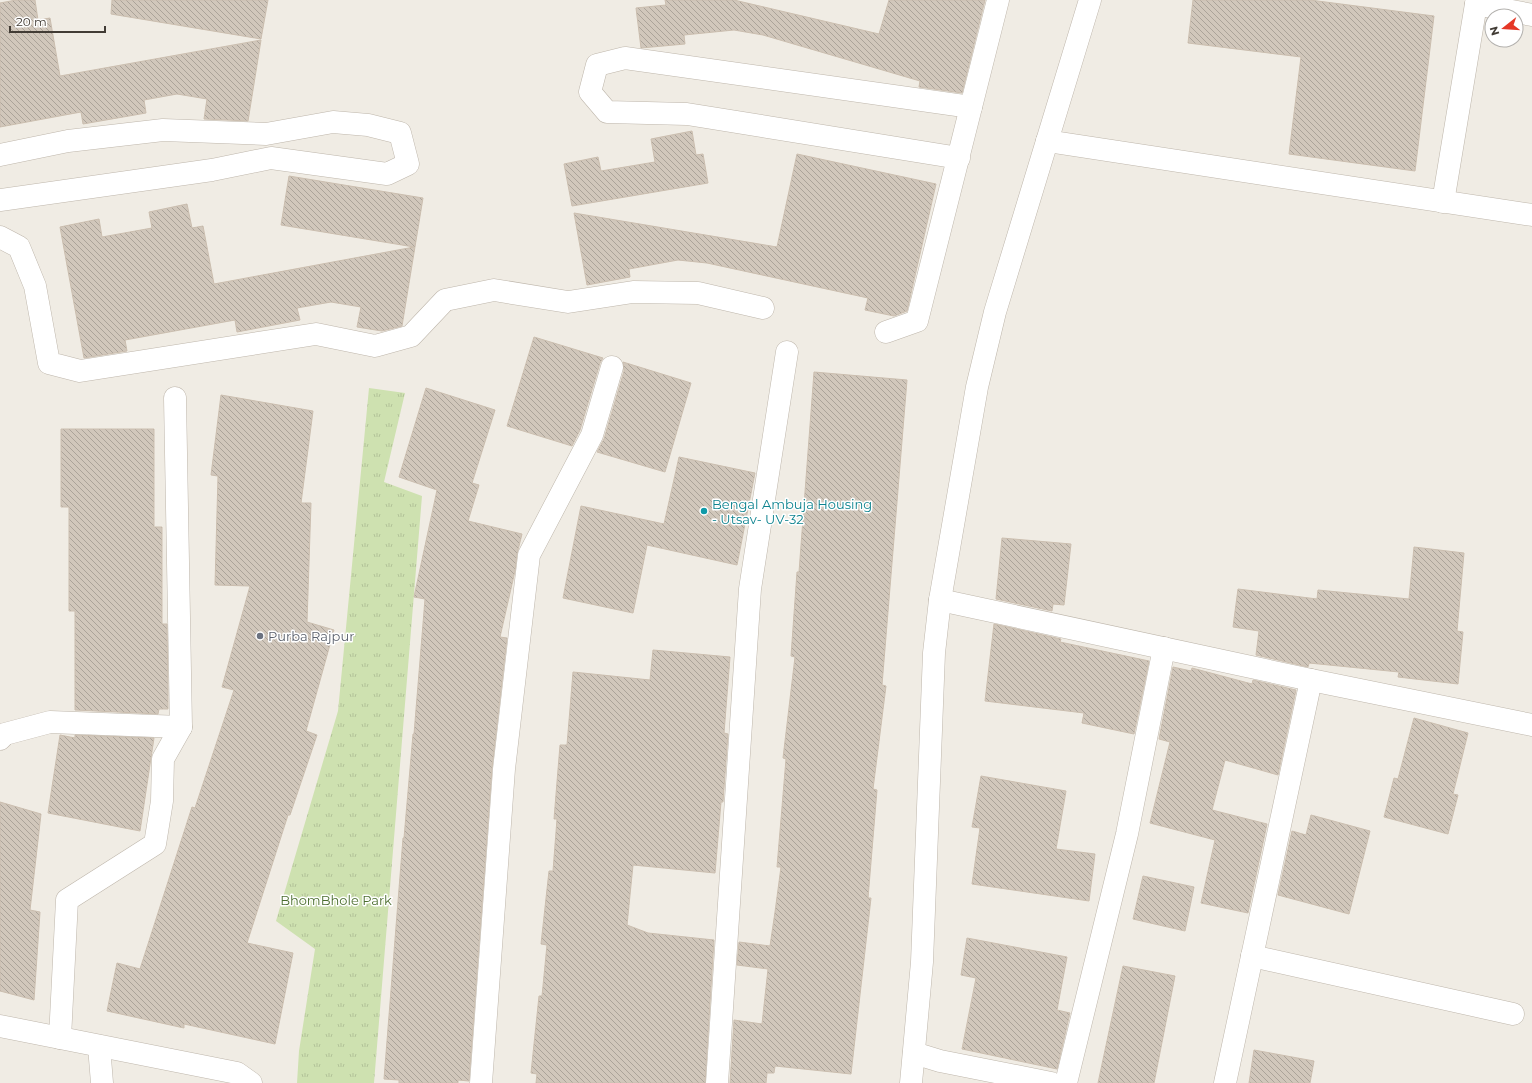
<svg xmlns="http://www.w3.org/2000/svg" width="1532" height="1083" viewBox="0 0 1532 1083" font-family="Montserrat,sans-serif">
<style>
.park{fill:url(#park-tufts)}
.building{fill:url(#building-back-hatch);stroke:#cbbeaf}
.lines{fill:none;stroke-linecap:round;stroke-linejoin:round}
.minor-casing{stroke:#beb6ab;stroke-width:23}
.minor{stroke:#fff;stroke-width:22}
.culture-dot{fill:#0f9aa8;stroke:#fff;stroke-width:1.5}
.worship-dot{fill:#6b7280;stroke:#fff;stroke-width:1.5}
.labels{text-anchor:middle;stroke-width:3;stroke-linejoin:round;paint-order:stroke}
.culture-label{font-size:13px;fill:#0d838f;stroke:#fff;text-anchor:start}
.worship-label{font-size:13px;fill:#5b616d;stroke:#fff;text-anchor:start}
.park-label{font-size:13px;fill:#4a6d2e;stroke:#fff}
</style>
<defs>
<pattern id="park-tufts" width="24" height="20" patternUnits="userSpaceOnUse"><rect width="24" height="20" fill="#cee1b0"/><path d="M3 7l-1-3M5 7V3M7 7l1-3M15 17l-1-3M17 17v-4M19 17l1-3" fill="none" stroke="#b2c298"/></pattern>
<pattern id="building-back-hatch" width="6" height="6" patternUnits="userSpaceOnUse"><rect width="6" height="6" fill="#d1c7bb"/><path d="M-1 5l2 2M0 0l6 6M5-1l2 2" fill="none" stroke="#aba399"/></pattern>
</defs>
<rect width="100%" height="100%" fill="#f0ece4"/>
<polygon class="park" points="369,388 405,393 384,482 422,496 374,1083 297,1083 299,1051 315,949 276,921 338,711"/>
<g class="building">
<polygon points="16,0 35,0 38,20 50,18 60,76 261,40 248,121 204,119 207,99 177,94 144,100 146,113 83,124 81,112 0,127 0,3"/>
<polygon points="112,0 268,0 261,39 111,14"/>
<polygon points="665,0 734,0 879,34 889,0 985,0 962,93 919,87 920,81 763,35 734,30 684,35 685,44 641,48 636,8 666,5"/>
<polygon points="1193,0 1310,0 1434,16 1415,171 1289,154 1301,57 1188,43"/>
<polygon points="692,131 696,155 703,154 708,183 572,206 564,164 598,157 601,171 655,162 651,139"/>
<polygon points="797,154 936,184 907,311 894,316 865,310 868,298 707,263 678,260 629,269 630,277 587,285 574,213 777,247"/>
<polygon points="289,176 423,198 402,326 382,331 357,327 361,307 331,302 297,308 300,320 237,332 235,320 125,340 127,351 84,358 60,227 99,219 102,237 152,228 149,212 187,204 192,228 203,226 214,284 414,247 281,225"/>
<polygon points="534,337 603,358 600,363 580,430 572,446 507,426"/>
<polygon points="623,362 691,383 665,472 597,452 604,439 624,371"/>
<polygon points="814,372 907,380 882,685 886,686 873,789 877,790 868,898 871,898 851,1074 775,1066 774,1073 767,1073 766,1083 730,1083 734,1020 762,1024 768,969 737,965 739,942 770,946 775,912 781,867 777,867 786,759 783,758 795,657 791,656 797,572 799,572"/>
<polygon points="426,388 495,410 472,483 479,485 468,521 522,534 517,554 515,571 500,637 507,638 492,768 469,1081 458,1080 458,1083 399,1083 399,1080 384,1079 403,838 404,838 413,734 414,734 425,599 414,597 437,490 399,477"/>
<polygon points="221,395 313,411 301,503 311,503 307,622 334,630 306,731 317,735 290,815 288,815 247,943 293,953 275,1044 184,1024 184,1028 107,1011 117,963 140,969 192,807 195,808 234,690 222,687 250,586 215,585 218,476 211,475"/>
<polygon points="61,429 154,429 154,527 162,527 162,624 167,624 168,693 168,709 159,709 158,714 75,710 75,611 69,611 69,507 61,507"/>
<polygon points="679,457 755,473 737,565 647,545 633,613 563,598 581,506 664,524"/>
<polygon points="1002,538 1071,544 1064,605 1053,604 1052,611 996,599"/>
<polygon points="1414,547 1464,553 1457,631 1463,632 1458,684 1398,677 1399,672 1309,663 1308,667 1256,655 1259,631 1233,627 1238,589 1317,599 1318,590 1409,599"/>
<polygon points="994,624 1061,639 1060,642 1149,661 1134,734 1082,723 1084,713 985,701"/>
<polygon points="653,650 730,657 724,733 728,734 723,802 721,802 715,873 633,865 627,925 648,933 714,940 705,1083 536,1083 537,1074 531,1073 539,996 542,996 547,945 541,944 549,871 553,871 557,819 554,819 560,745 567,745 573,672 650,680"/>
<polygon points="1173,667 1191,671 1192,668 1252,684 1253,680 1296,690 1278,775 1225,760 1212,810 1267,824 1248,913 1201,903 1215,840 1150,823 1170,742 1159,739"/>
<polygon points="1414,718 1468,733 1453,794 1458,795 1448,834 1384,817 1394,778 1398,779"/>
<polygon points="60,735 75,738 75,735 154,738 140,831 48,813"/>
<polygon points="981,776 1066,791 1056,849 1095,854 1089,901 972,884 980,828 972,827"/>
<polygon points="0,802 41,814 30,910 40,912 34,1000 0,991"/>
<polygon points="1311,815 1370,831 1349,914 1278,895 1292,831 1306,835"/>
<polygon points="1143,876 1194,887 1185,931 1133,919"/>
<polygon points="967,938 1067,957 1057,1010 1070,1013 1057,1069 962,1049 976,978 961,975"/>
<polygon points="1123,966 1175,976 1154,1083 1098,1083"/>
<polygon points="1254,1050 1314,1061 1310,1083 1249,1083"/>
</g>
<g class="lines">
<defs>
<g id="minor">
<polyline points="1477,0 1476,4 1532,15"/>
<polyline points="1047,141 1532,215"/>
<polyline points="0,155 68,141 163,130 266,134 333,122 368,125 400,133 408,164 387,174 271,158 212,170 0,200"/>
<polyline points="959,158 687,114 607,112 590,92 597,65 625,58 971,107"/>
<polyline points="1443,202 1476,4"/>
<polyline points="0,237 19,247 35,286 49,363 80,371 316,334 375,346 411,336 445,300 494,290 568,302 633,292 698,293 763,308"/>
<polyline points="886,332 917,321 998,0"/>
<polyline points="940,600 1311,680 1532,725"/>
<polyline points="0,739 5,734 50,722 181,727"/>
<polyline points="1252,956 1513,1014"/>
<polyline points="0,1026 237,1073 251,1083"/>
<polyline points="60,1038 67,900 155,844 162,801 163,759 181,727 175,398"/>
<polyline points="99,1046 102,1083"/>
<polyline points="914,1053 940,1061 1051,1083"/>
<polyline points="481,1083 504,769 529,555 592,435 612,367"/>
<polyline points="717,1083 750,589 787,352"/>
<polyline points="911,1083 922,962 934,653 940,600 977,387 995,312 1090,0"/>
<polyline points="1066,1083 1127,834 1164,648"/>
<polyline points="1225,1083 1311,680"/>
</g>
</defs>
<use href="#minor" class="minor-casing"/>
<use href="#minor" class="minor"/>
</g>
<circle class="culture-dot" cx="704" cy="511" r="4"/>
<circle class="worship-dot" cx="260" cy="636" r="4"/>
<g class="labels">
<g class="culture-label">
<text x="712" y="509">Bengal Ambuja Housing<tspan x="712" dy="15">- Utsav- UV-32</tspan></text>
</g>
<g class="worship-label">
<text x="268" y="641">Purba Rajpur</text>
</g>
<g class="park-label">
<text x="336" y="905">BhomBhole Park</text>
</g>
</g>
<g transform="translate(1504 28) rotate(253)"><circle r="19" fill="#ffffff" stroke="#b3b1ae"/>
<path d="M0-3L7 15L0 10L-7 15Z" fill="#e53726"/>
<text y="-6" font-size="11" font-weight="bold" text-anchor="middle" fill="#423c35">N</text>
</g>
<path d="M10 26v6h95v-6" fill="none" stroke="#423c35" stroke-width="2"/>
<text x="16" y="26" font-size="12" fill="#423c35" stroke="#ffffff" stroke-width="3" paint-order="stroke">20 m</text>
</svg>
